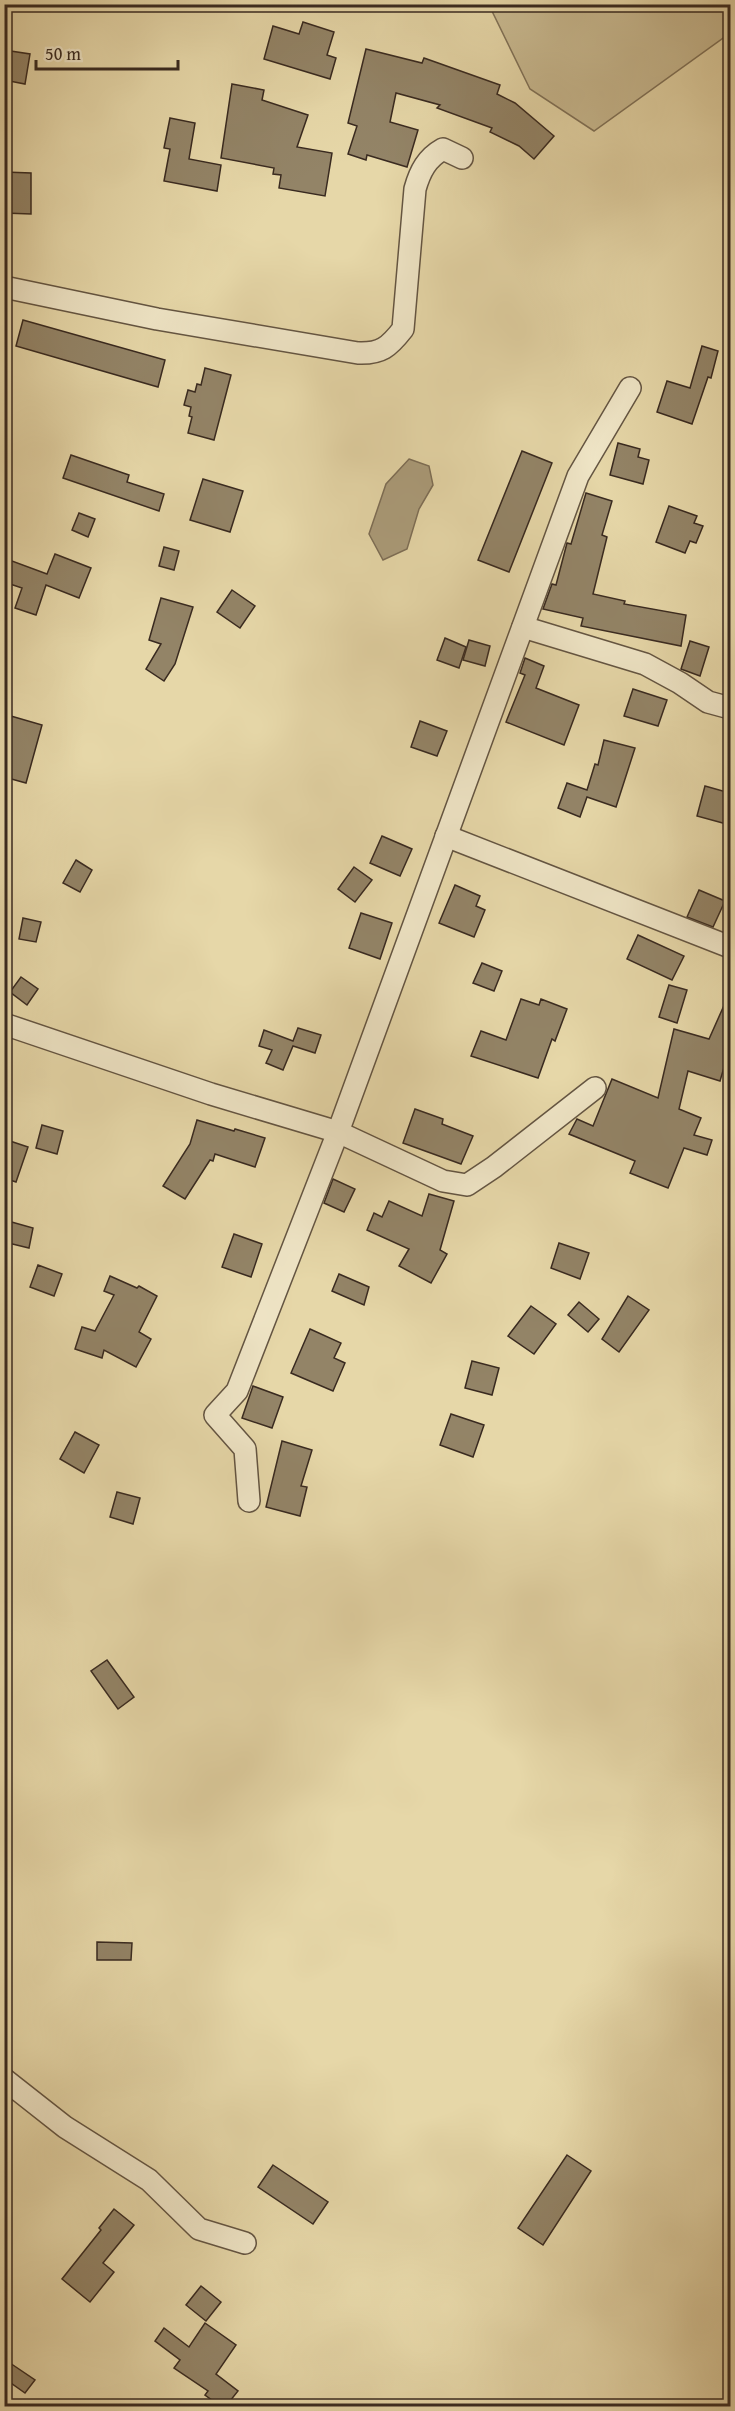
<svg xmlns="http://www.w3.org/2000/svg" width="735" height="2411" viewBox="0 0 735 2411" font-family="'Gentium Book Plus',serif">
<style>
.green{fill:#c9ba91;stroke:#817258;stroke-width:1.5}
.water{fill:#ab9c7a;stroke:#7d6e56;stroke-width:1.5}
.building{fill:#938467;stroke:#392a20;stroke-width:1.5}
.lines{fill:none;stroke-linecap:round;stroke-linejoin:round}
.minor-casing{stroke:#645542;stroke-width:24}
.minor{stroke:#efe5c6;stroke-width:21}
</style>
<rect width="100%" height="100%" fill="#e6d7a8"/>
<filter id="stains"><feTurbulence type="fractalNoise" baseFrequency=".00333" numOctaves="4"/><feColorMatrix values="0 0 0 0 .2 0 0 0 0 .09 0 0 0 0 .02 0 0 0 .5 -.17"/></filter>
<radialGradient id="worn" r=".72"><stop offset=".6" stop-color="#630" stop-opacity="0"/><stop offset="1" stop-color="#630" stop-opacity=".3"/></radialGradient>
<polygon class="green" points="489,5 730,5 730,33 594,131 530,89"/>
<polygon class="water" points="409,459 429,466 433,485 419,509 407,549 383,560 369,534 386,484"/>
<g class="building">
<polygon points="303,22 334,32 327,55 336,58 330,79 264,59 273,26 299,34"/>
<polygon points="366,49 422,63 424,58 500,85 497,94 515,103 554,136 534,159 519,146 490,132 492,128 437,108 440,105 396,93 390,122 418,130 407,167 367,155 366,160 348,154 357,126 348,123"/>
<polygon points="4,50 30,54 25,84 4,80"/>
<polygon points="232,84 264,90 262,100 308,115 297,147 332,153 325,196 279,188 281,175 273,174 274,168 221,158"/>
<polygon points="170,118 195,123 189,159 221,165 217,191 164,181 170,149 164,148"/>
<polygon points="4,172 31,173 31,214 4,213"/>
<polygon points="23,320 165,360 158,387 16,346"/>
<polygon points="702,346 718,351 711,378 708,377 692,424 657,412 667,381 690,388"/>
<polygon points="205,368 231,375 214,440 188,433 192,417 189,416 191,407 184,405 188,390 195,392 197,384 201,385"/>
<polygon points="618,443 640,449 638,457 649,460 643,484 610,475"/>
<polygon points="522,451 552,463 509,572 478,560"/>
<polygon points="71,455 129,475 127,482 164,494 159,511 63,478"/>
<polygon points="203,479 243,491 230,532 190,520"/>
<polygon points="586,493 612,501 602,535 607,537 593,594 625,601 624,604 686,615 681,646 581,626 583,618 543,609 552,584 556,585 567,543 571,544"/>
<polygon points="669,506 697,516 694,523 703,526 696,543 690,541 685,553 656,542"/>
<polygon points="79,513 95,519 88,537 72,530"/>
<polygon points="164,547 179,551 174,570 159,566"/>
<polygon points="55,554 91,568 79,598 46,585 36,615 15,608 22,588 4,582 4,558 47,574"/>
<polygon points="232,590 255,606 240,628 217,612"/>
<polygon points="161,598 193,607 175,664 164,681 146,669 161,644 149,640"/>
<polygon points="445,638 466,647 459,668 437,660"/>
<polygon points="469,640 490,646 485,666 463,660"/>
<polygon points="690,641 709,647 700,676 681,669"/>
<polygon points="525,658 544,666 536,688 579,705 564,745 506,722 525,675 520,673"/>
<polygon points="633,689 667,700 658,726 624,716"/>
<polygon points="4,714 42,725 26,783 4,777"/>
<polygon points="420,721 447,731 437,756 411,747"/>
<polygon points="604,740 635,748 616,807 587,797 580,817 558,808 567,783 587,790 595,764 598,765"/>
<polygon points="705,786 730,793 730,825 697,816"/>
<polygon points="382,836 412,849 400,876 370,863"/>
<polygon points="76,860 92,870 80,892 63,883"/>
<polygon points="354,867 372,880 355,902 338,889"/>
<polygon points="455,885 480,896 476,906 485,910 474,937 439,923"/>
<polygon points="699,890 725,901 713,927 687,917"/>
<polygon points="361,913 392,923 380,959 349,948"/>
<polygon points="23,918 41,922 36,942 19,939"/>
<polygon points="638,935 684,956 672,980 627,959"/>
<polygon points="482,963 502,971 494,991 473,983"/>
<polygon points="21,977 38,989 27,1005 10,992"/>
<polygon points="669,985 687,990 677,1023 659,1017"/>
<polygon points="730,992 730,1047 720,1081 688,1071 679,1109 701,1118 694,1135 712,1140 707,1155 684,1148 668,1188 630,1173 635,1161 569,1134 577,1119 593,1126 612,1079 658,1098 674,1029 709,1039"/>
<polygon points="521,999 539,1005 541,999 567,1009 555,1041 552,1039 538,1078 471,1056 481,1031 506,1040"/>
<polygon points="298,1028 321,1035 315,1053 293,1046 283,1070 266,1063 272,1050 259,1046 264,1030 293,1041"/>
<polygon points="415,1109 443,1119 442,1124 473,1136 461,1164 403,1143"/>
<polygon points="197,1120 234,1131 235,1129 265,1138 255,1167 215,1154 213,1161 210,1160 185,1199 163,1186 190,1144"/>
<polygon points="42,1125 63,1131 57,1154 36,1148"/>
<polygon points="4,1139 28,1147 16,1182 4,1178"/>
<polygon points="333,1179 355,1189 344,1212 324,1203"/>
<polygon points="429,1194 454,1201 440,1250 447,1254 431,1283 399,1266 409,1249 367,1230 374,1213 382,1217 389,1201 422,1216"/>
<polygon points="8,1221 33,1228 29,1248 4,1242"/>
<polygon points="234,1234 262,1244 251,1277 222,1267"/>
<polygon points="559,1243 589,1253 580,1279 551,1268"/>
<polygon points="38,1265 62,1274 54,1296 30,1287"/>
<polygon points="339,1274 369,1287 364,1305 332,1291"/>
<polygon points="110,1276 137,1288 139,1286 157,1296 139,1332 151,1339 136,1367 104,1350 102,1358 75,1349 82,1327 95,1331 114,1295 104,1291"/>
<polygon points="628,1296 649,1310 619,1352 602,1339"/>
<polygon points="579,1302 599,1319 588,1332 568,1315"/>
<polygon points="531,1306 556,1324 534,1354 508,1336"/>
<polygon points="310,1329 341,1343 334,1358 345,1363 333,1391 291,1373"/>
<polygon points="472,1361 499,1368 492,1395 465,1388"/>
<polygon points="253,1386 283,1397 272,1428 242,1418"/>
<polygon points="451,1414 484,1425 473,1457 440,1445"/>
<polygon points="75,1432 99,1445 84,1473 60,1459"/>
<polygon points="282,1441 312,1450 301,1486 307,1487 300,1516 266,1507"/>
<polygon points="117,1492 140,1498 133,1524 110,1517"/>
<polygon points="107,1660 134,1697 118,1709 91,1671"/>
<polygon points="97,1942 132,1943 131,1960 97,1960"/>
<polygon points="567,2155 591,2171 543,2245 518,2228"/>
<polygon points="273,2165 328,2202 313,2224 258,2187"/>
<polygon points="114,2209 134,2225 103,2263 114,2272 90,2302 62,2279 101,2230 99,2228"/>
<polygon points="201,2286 221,2302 206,2321 186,2305"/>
<polygon points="205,2323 236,2345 216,2374 238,2391 226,2406 220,2406 205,2395 208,2391 174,2368 180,2360 155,2341 164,2328 189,2347"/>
<polygon points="10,2363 35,2380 25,2393 4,2378 4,2371"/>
</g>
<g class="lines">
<defs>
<g id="minor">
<path d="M4,287L157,319L358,353C381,354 389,347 403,329L415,189C420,171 427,158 443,149L462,158"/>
<polyline points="523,627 645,664 680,683 708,702 730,708"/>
<polyline points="446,836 730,947"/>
<polyline points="4,1024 211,1094 338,1132 443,1181 467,1185 494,1167 595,1088"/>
<polyline points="249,1501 245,1449 215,1415 237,1391 338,1132 578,476 630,388"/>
<polyline points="4,2079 65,2127 149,2180 199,2229 245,2243"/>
</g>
</defs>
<use href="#minor" class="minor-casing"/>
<use href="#minor" class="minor"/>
</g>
<rect width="735" height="2411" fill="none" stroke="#e6d7a8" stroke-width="24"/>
<rect x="6" y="6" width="723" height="2399" fill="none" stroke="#392a20" stroke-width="3"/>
<rect x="12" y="12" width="711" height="2387" fill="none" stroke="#392a20" stroke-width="1.5"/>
<path d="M36 60v9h142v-9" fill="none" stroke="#392a20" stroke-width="3"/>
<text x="45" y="60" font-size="18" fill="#392a20" stroke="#efe5c6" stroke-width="4.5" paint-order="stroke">50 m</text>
<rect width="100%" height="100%" filter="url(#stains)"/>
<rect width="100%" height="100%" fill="url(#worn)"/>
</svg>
